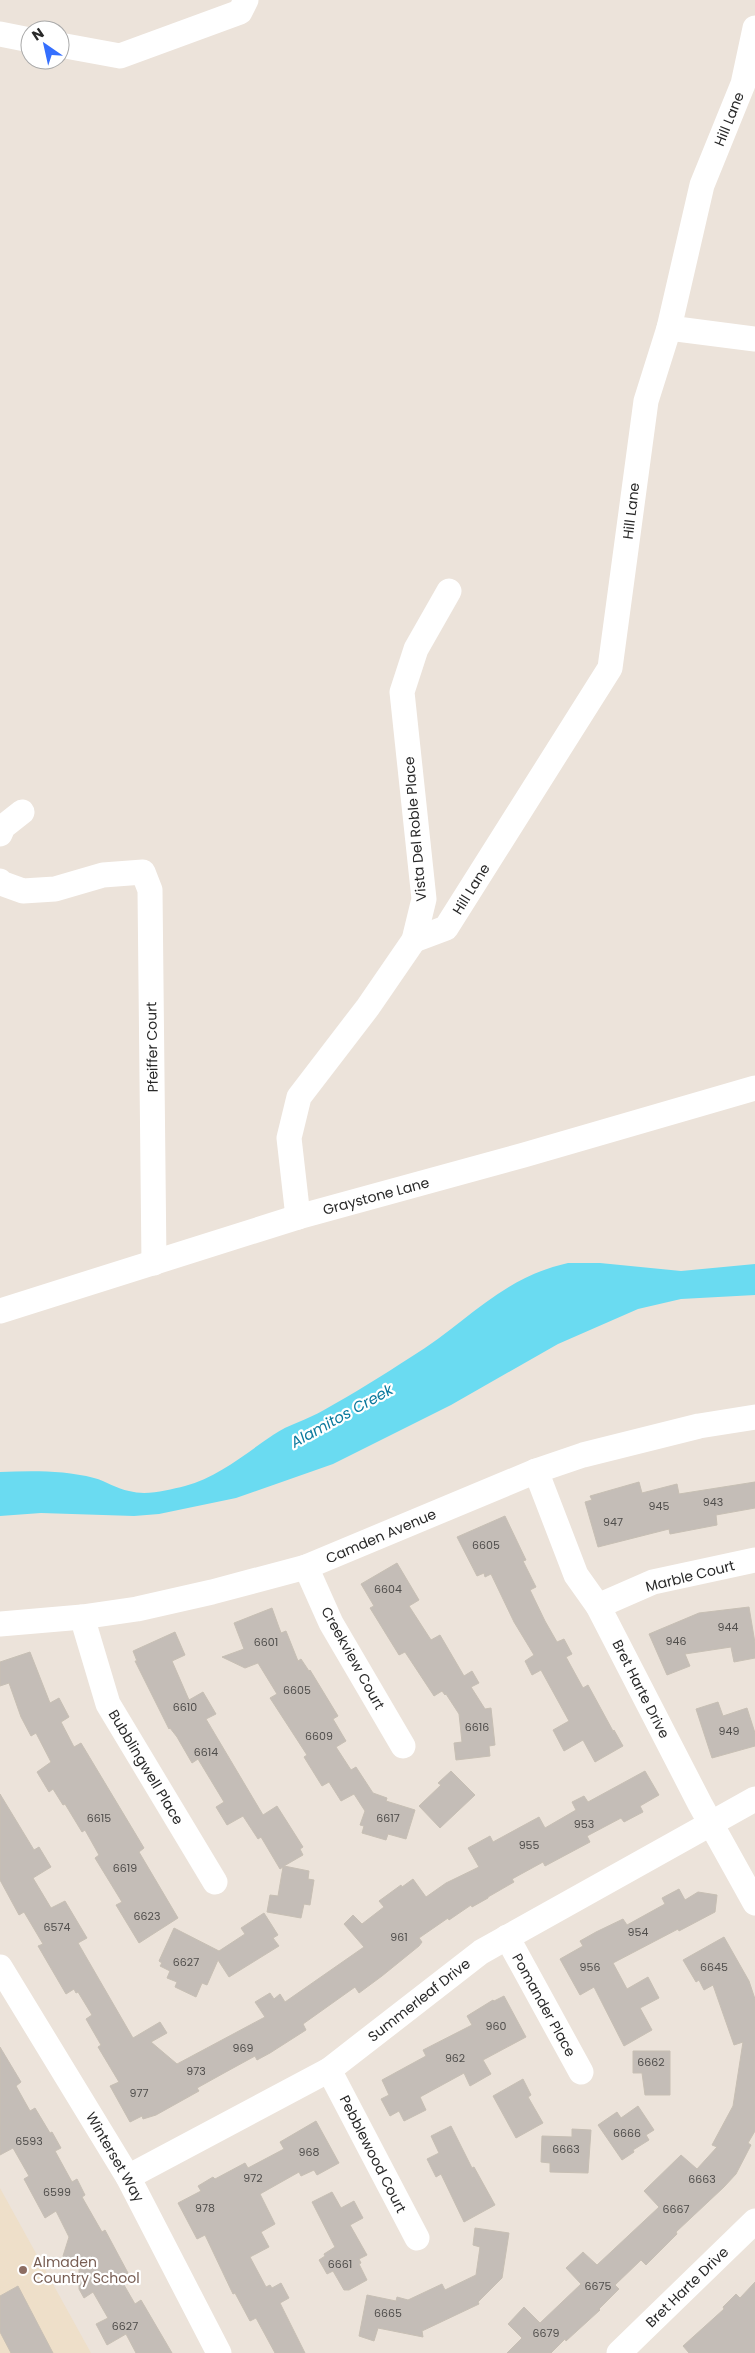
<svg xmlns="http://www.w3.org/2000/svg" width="755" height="2353" viewBox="0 0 755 2353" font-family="Poppins,sans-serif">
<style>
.education{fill:#eedfc9}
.water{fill:#6adbf1}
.building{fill:#c4bdb7;stroke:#c7bfb4}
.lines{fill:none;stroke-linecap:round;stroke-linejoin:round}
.minor{stroke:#fff;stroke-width:25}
.education-dot{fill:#8d6e63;stroke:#fff;stroke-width:2}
.labels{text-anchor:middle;stroke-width:4.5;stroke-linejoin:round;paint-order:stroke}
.number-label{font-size:11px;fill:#504e4c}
.street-label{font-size:14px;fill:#292929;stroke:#fff}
.education-label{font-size:14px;fill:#785e54;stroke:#fff;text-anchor:start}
.water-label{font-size:15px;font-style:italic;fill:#0a799d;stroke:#fff}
</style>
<rect width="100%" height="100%" fill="#ece3da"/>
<polygon class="education" points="0,2188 91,2353 0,2353"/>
<path class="water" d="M568,1263H600L681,1271L755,1264V1295L681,1299L638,1309L558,1344L451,1405L333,1464L236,1498L159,1514L134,1516L41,1513L0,1516V1472C31,1471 63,1470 94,1478C106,1481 117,1489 129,1491C147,1496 168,1490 185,1486C218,1477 245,1454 273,1435C289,1424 307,1420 324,1410C353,1394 383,1375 411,1357C467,1323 500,1278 568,1263Z"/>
<g class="building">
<polygon points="639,1482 642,1493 677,1484 679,1494 755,1482 755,1508 716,1515 717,1525 670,1534 669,1529 598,1547 585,1502 592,1500 590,1496"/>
<polygon points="505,1516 526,1560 523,1561 536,1587 530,1590 545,1621 557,1642 564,1639 572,1654 566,1657 583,1688 588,1685 613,1731 614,1730 623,1746 595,1762 583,1740 564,1751 553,1730 569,1721 541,1670 532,1675 525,1661 534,1655 514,1622 491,1574 485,1577 484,1573 477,1576 457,1537"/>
<polygon points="397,1563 419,1600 409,1606 431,1640 440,1635 464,1676 472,1671 479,1683 471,1687 485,1709 491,1708 495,1745 489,1746 490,1756 456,1760 454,1743 462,1742 459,1714 446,1694 445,1695 442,1691 434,1696 405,1652 399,1655 370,1608 374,1606 361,1584"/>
<polygon points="749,1607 755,1643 755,1658 734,1662 731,1647 685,1654 690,1666 667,1675 649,1634 699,1613"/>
<polygon points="272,1608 281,1633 286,1631 298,1661 301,1659 309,1671 310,1670 338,1716 333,1719 346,1741 336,1747 351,1770 356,1767 373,1793 387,1798 386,1801 415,1810 406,1839 388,1834 386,1840 362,1833 364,1826 360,1825 365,1811 354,1794 341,1801 329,1782 322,1786 304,1757 307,1755 270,1698 277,1694 258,1663 245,1668 222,1657 244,1649 234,1623"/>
<polygon points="175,1632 185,1655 172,1661 189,1700 203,1692 216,1714 206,1719 263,1815 277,1806 303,1847 300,1849 303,1855 284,1866 309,1871 308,1879 314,1880 310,1905 304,1904 301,1918 267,1912 270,1895 278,1896 283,1867 280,1869 261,1837 258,1839 243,1816 227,1825 216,1807 224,1802 198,1759 192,1763 177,1737 170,1728 169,1729 135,1661 137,1661 133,1651"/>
<polygon points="30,1652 50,1703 59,1698 69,1717 61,1722 74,1747 81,1743 144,1848 139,1852 178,1918 139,1943 116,1905 122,1902 95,1858 99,1855 85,1830 82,1832 65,1804 63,1805 53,1789 49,1792 37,1772 51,1762 36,1733 31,1736 21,1717 9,1683 0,1686 0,1662"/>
<polygon points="718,1702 723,1716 747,1708 755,1733 755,1746 712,1758 696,1709"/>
<polygon points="451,1771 475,1795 440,1828 419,1806 441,1785 438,1783"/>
<polygon points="645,1771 659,1795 640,1806 643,1812 624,1822 621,1818 587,1836 590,1842 545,1866 543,1862 512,1879 514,1882 488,1897 488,1898 472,1907 471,1905 449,1920 448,1918 419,1938 422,1942 419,1946 382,1976 359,1993 355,1987 303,2024 306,2030 270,2053 257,2060 255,2056 224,2073 197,2088 199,2091 156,2115 143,2119 142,2116 130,2122 110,2086 119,2082 98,2047 101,2045 86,2019 92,2015 78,1992 76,1993 74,1989 66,1994 38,1946 43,1944 24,1912 19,1915 0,1880 0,1794 34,1850 39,1847 51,1867 33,1878 51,1908 65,1901 87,1938 78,1943 133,2038 160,2022 167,2033 151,2042 177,2064 265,2017 255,2002 270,1993 274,1999 280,1994 285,2002 364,1947 344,1924 353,1915 362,1924 384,1907 379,1901 401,1885 402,1887 413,1879 426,1897 446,1883 479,1867 468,1848 490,1836 493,1842 539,1817 545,1828 576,1810 572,1802 584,1796 588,1802"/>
<polygon points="679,1889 685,1900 698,1892 717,1895 715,1912 679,1931 678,1929 613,1963 627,1989 648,1977 659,1998 640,2008 652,2030 624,2046 594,1987 580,1995 560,1959 583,1946 580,1941 596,1932 623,1919 627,1925 665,1904 662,1898"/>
<polygon points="264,1913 278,1935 273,1938 279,1946 229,1977 218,1960 207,1985 202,1983 196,1997 175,1987 177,1982 167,1978 170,1971 160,1966 162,1963 159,1961 174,1928 219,1951 245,1934 241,1928"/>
<polygon points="724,1937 749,1981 755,1999 755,2131 748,2143 751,2145 736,2174 724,2187 676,2232 677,2234 646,2265 641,2260 615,2285 619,2289 599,2309 600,2310 566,2341 565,2339 551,2353 507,2353 522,2338 508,2324 524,2307 540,2323 581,2284 566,2268 583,2252 597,2265 659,2207 644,2191 681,2155 697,2169 717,2147 712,2145 733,2106 743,2042 734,2045 713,1985 704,1990 699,1980 696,1982 683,1960"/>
<polygon points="504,1996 526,2037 483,2060 491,2074 470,2086 464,2073 420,2097 426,2110 404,2121 399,2111 390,2116 381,2099 389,2095 382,2080 426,2056 423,2050 472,2025 467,2016 493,2000 494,2001"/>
<polygon points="0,2047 21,2082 16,2086 30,2111 35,2108 50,2133 52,2132 61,2148 55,2151 72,2182 77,2179 85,2195 82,2197 102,2232 105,2230 128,2273 120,2278 135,2304 141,2300 172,2353 136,2353 126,2334 107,2345 96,2324 108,2318 93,2292 84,2298 79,2289 79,2262 70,2267 63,2256 69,2237 56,2211 45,2218 24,2179 29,2176 13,2148 0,2155"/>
<polygon points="633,2051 670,2051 670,2095 645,2095 642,2073 633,2073"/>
<polygon points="523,2079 531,2095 528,2097 543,2123 516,2138 493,2096"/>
<polygon points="638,2106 654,2130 646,2135 649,2140 633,2150 634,2152 622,2160 598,2125 617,2112 621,2118"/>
<polygon points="316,2121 339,2163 317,2175 314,2170 301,2176 299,2172 260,2194 275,2224 261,2232 269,2247 250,2257 266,2287 270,2285 272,2288 281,2283 289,2298 280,2303 305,2353 275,2353 256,2318 250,2321 235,2293 233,2294 205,2235 197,2239 178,2203 201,2191 198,2186 213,2177 215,2179 245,2163 248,2168 284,2149 280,2142"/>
<polygon points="451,2126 472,2168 474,2167 495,2205 464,2222 441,2174 436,2177 427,2159 439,2153 431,2136"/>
<polygon points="572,2129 591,2130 588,2173 550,2172 550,2163 541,2162 542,2136 572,2137"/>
<polygon points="332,2192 341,2208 354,2201 363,2218 350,2225 367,2255 359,2259 361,2263 359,2264 367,2280 349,2290 344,2290 333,2271 327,2274 319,2260 325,2256 324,2254 335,2247 312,2202"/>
<polygon points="475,2228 509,2233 502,2278 478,2302 479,2304 422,2331 423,2337 378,2328 374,2341 359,2336 367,2295 396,2301 397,2297 408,2300 442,2284 445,2290 476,2275 480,2247 473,2245"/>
<polygon points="755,2282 755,2353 689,2353 683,2346 724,2309 723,2307 736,2294 740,2298"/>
<polygon points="18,2286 42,2332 53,2353 11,2353 0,2332 0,2296"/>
</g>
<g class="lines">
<g class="minor">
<polyline points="0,34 30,40"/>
<polyline points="60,45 120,56 240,12 246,0"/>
<polyline points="669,328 755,339"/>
<polyline points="0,834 3,827 22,812"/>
<polyline points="0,881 1,883 23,891 55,889 103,875 143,872 150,890 154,1263"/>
<polyline points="414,940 446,928 610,668 646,401 669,328 702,185 743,84 755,28"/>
<polyline points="298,1217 289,1138 299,1097 368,1007 414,940 424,899 402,692 416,649 449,591"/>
<polyline points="0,1311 298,1217 524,1155 755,1088"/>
<polyline points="536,1471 576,1575 598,1606 700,1804 755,1903"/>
<polyline points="306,1567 331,1623 403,1746"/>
<polyline points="598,1606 653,1582 755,1560"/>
<polyline points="82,1617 108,1704 215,1882"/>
<polyline points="0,1624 82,1617 137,1609 212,1592 306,1567 536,1471 583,1455 699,1426 755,1417"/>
<polyline points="507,1937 581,2072"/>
<polyline points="0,1967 128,2177 219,2353"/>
<polyline points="329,2070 417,2238"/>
<polyline points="128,2177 329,2070 481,1952 755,1799"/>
<polyline points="619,2353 755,2221"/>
</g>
</g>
<circle class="education-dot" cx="23" cy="2270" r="5"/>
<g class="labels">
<g class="number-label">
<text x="713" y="1506">943</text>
<text x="659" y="1510">945</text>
<text x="613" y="1526">947</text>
<text x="486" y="1549">6605</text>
<text x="388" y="1593">6604</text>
<text x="728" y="1631">944</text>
<text x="676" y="1645">946</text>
<text x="266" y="1646">6601</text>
<text x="297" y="1694">6605</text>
<text x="185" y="1711">6610</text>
<text x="477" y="1731">6616</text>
<text x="729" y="1735">949</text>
<text x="319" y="1740">6609</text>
<text x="206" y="1756">6614</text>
<text x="99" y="1822">6615</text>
<text x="388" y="1822">6617</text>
<text x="584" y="1828">953</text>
<text x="529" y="1849">955</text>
<text x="125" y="1872">6619</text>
<text x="147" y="1920">6623</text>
<text x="57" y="1931">6574</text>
<text x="638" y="1936">954</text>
<text x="399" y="1941">961</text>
<text x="186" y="1966">6627</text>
<text x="590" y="1971">956</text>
<text x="714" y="1971">6645</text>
<text x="496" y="2030">960</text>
<text x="243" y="2052">969</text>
<text x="455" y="2062">962</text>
<text x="651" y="2066">6662</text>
<text x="196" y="2075">973</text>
<text x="139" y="2097">977</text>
<text x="627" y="2137">6666</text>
<text x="29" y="2145">6593</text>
<text x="566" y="2153">6663</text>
<text x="309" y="2156">968</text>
<text x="253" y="2182">972</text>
<text x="702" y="2183">6663</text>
<text x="57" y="2196">6599</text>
<text x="205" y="2212">978</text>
<text x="676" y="2213">6667</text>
<text x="340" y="2268">6661</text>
<text x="598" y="2290">6675</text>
<text x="388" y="2317">6665</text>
<text x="125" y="2330">6627</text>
<text x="546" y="2337">6679</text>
</g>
<g class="street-label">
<text transform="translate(729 119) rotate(-68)" y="5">Hill Lane</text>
<text transform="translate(631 511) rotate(-83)" y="5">Hill Lane</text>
<text transform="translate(415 829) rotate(-95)" y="5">Vista Del Roble Place</text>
<text transform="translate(471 889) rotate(-58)" y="5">Hill Lane</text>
<text transform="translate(152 1047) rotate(-91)" y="5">Pfeiffer Court</text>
<text transform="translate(376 1196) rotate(-15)" y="5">Graystone Lane</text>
<text transform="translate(381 1536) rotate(-23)" y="5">Camden Avenue</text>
<text transform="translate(690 1576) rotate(-14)" y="5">Marble Court</text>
<text transform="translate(353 1658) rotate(61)" y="5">Creekview Court</text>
<text transform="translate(641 1689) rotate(63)" y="5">Bret Harte Drive</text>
<text transform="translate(146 1767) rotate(59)" y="5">Bubblingwell Place</text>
<text transform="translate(419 2000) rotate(-38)" y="5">Summerleaf Drive</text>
<text transform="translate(544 2005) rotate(61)" y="5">Pomander Place</text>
<text transform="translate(373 2154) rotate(63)" y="5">Pebblewood Court</text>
<text transform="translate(115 2157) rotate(60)" y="5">Winterset Way</text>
<text transform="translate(687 2287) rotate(-44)" y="5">Bret Harte Drive</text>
</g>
<g class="education-label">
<text x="33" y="2267">Almaden<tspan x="33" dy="16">Country School</tspan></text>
</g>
<g class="water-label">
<text transform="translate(342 1416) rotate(-29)" y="5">Alamitos Creek</text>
</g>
</g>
<g transform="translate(45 45) rotate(326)"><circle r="24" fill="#ffffff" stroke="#a9a9a9"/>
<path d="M0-4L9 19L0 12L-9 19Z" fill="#356ffe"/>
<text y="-8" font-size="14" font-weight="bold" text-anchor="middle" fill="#292929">N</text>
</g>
</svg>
